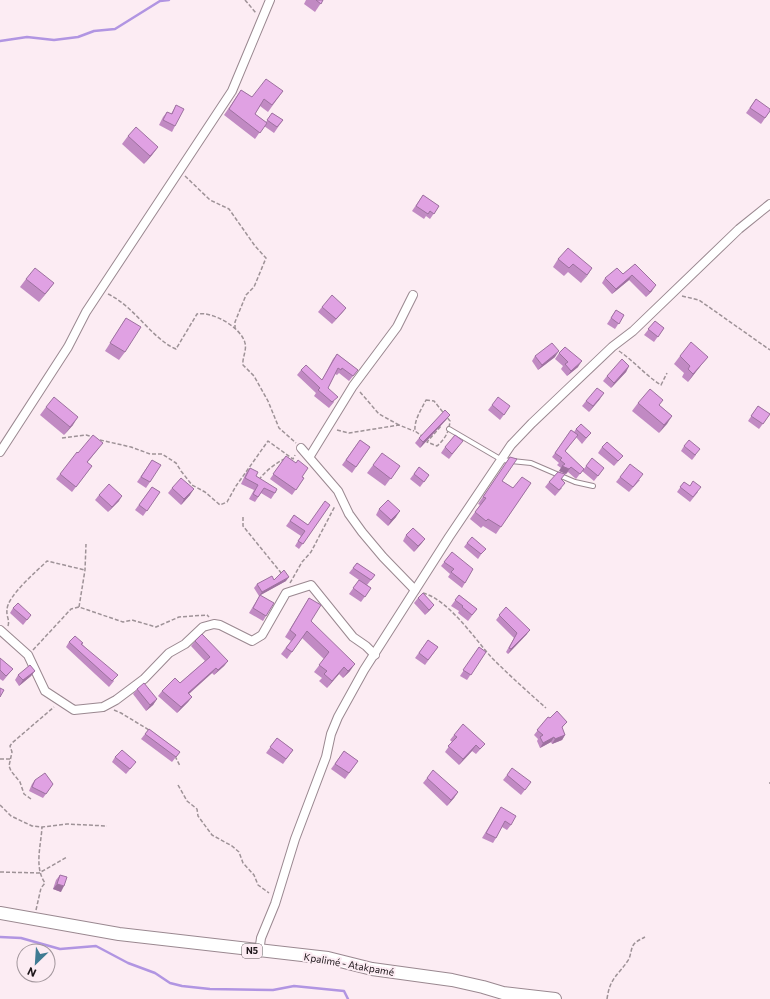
<svg xmlns="http://www.w3.org/2000/svg" width="770" height="999" viewBox="0 0 770 999" font-family="Commissioner,sans-serif">
<style>
.lines{fill:none;stroke-linecap:round;stroke-linejoin:round}
.stream{stroke:#b195e2;stroke-width:2.5}
.service-casing{stroke:#9a8890;stroke-width:6}
.minor-casing{stroke:#9a8890;stroke-width:10}
.primary-casing{stroke:#9a8890;stroke-width:14}
.path{stroke:#9e9297;stroke-width:1.5;stroke-dasharray:4 2;stroke-linecap:butt}
.service{stroke:#fff;stroke-width:4}
.minor{stroke:#fff;stroke-width:8}
.primary{stroke:#fff;stroke-width:12}
.wall{fill:#c18ac3}
.shaded-wall{fill:#9d719f}
.building{fill:#e0a1e3;stroke:#9d719f}
.labels{text-anchor:middle;stroke-width:4;stroke-linejoin:round;paint-order:stroke}
.shield{fill:#fcecf3;stroke:#5f565a;stroke-width:1}
.shield-label{font-size:9px;font-weight:bold;fill:#1c1519}
.street-label{font-size:10px;fill:#1c1519;stroke:#fcecf3}
</style>
<rect width="100%" height="100%" fill="#fcecf3"/>
<g class="lines">
<g class="stream">
<polyline points="0,41 27,37 54,40 78,37 94,31 115,29 160,1 169,0"/>
<polyline points="0,937 21,938 60,949 96,946 128,963 155,973 170,983 182,986 210,989 273,990 294,986 344,991 348,999"/>
</g>
<defs>
<polyline id="service" points="449,429 502,460 531,463 575,482 593,486"/>
<g id="minor">
<polyline points="301,448 338,491 349,514 362,532 383,557 415,590"/>
<polyline points="0,452 68,347 86,312 232,91 270,0"/>
<polyline points="310,456 353,386 397,327 413,295"/>
<polyline points="0,630 28,655 45,691 74,710 103,707 116,700 144,679 169,653 185,644 203,627 214,624 220,625 252,641 262,635 286,593 311,585 353,637 366,646 375,655"/>
<polyline points="259,952 261,938 275,904 295,839 326,757 331,734 338,717 364,670 449,537 511,445 532,423 612,347 633,331 739,229 770,204"/>
</g>
<polyline id="primary" points="0,913 119,934 328,958 372,969 452,980 483,987 503,993 555,999"/>
</defs>
<use href="#service" class="service-casing"/>
<use href="#minor" class="minor-casing"/>
<use href="#primary" class="primary-casing"/>
<g class="path">
<polyline points="245,0 256,13"/>
<polyline points="185,176 210,200 229,209 255,246 266,258 254,287 246,295 235,322 235,329"/>
<path d="M108,294C134,306 152,339 176,349L197,314C212,311 241,327 245,343C247,350 242,358 243,365L254,376L268,401L279,428L296,443"/>
<polyline points="682,296 699,300 770,350"/>
<path d="M619,351C634,361 645,375 661,385L667,373"/>
<polyline points="360,392 379,414 399,425"/>
<path d="M426,400L434,401L450,421C449,432 445,439 437,446L427,442L441,426L436,421L422,436L415,431C414,420 421,410 426,400Z"/>
<polyline points="337,430 349,433 399,425 414,431"/>
<polyline points="62,438 86,435 93,437"/>
<polyline points="100,440 131,447 150,454 162,454 176,463 181,471 192,485 205,492 220,505 227,502 236,486 268,441 293,459 295,455"/>
<path d="M259,480C263,473 278,461 285,459"/>
<polyline points="243,517 243,526 282,574"/>
<polyline points="290,583 302,562 311,552 335,506"/>
<path d="M423,593C449,600 474,638 492,658C509,675 528,692 546,708"/>
<polyline points="79,607 85,570 86,544"/>
<path d="M8,626C10,620 6,616 7,610C7,596 37,571 47,561L85,570"/>
<polyline points="33,650 71,609 79,607 123,622 132,620 156,627 179,617 207,615 209,617"/>
<polyline points="114,710 121,713 149,730"/>
<polyline points="175,756 180,766"/>
<polyline points="0,759 10,759"/>
<polyline points="769,783 770,783"/>
<polyline points="178,785 187,801 197,809 198,816 212,835 232,846 239,852 243,863 254,875 258,885 269,893"/>
<polyline points="31,799 24,794 20,782 11,771 9,766 12,752 10,746 12,743 54,707"/>
<polyline points="0,805 11,816 32,826 42,827 67,824 107,826"/>
<polyline points="0,872 39,873 67,857"/>
<path d="M36,910L41,888L45,883C34,867 41,846 42,827"/>
<path d="M607,999C610,977 618,976 629,959C631,954 631,948 634,944C637,941 641,939 645,937"/>
</g>
<use href="#service" class="service"/>
<use href="#minor" class="minor"/>
<use href="#primary" class="primary"/>
</g>
<g class="wall">
<polygon points="306,0 323,0 315,12 304,4"/>
<polygon points="241,90 252,97 283,91 268,112 260,106 255,114 266,122 272,113 283,120 274,133 264,126 255,139 224,115"/>
<polygon points="756,99 770,111 761,124 746,113"/>
<polygon points="176,105 175,126 172,132 159,125 163,117 167,112 171,114"/>
<polygon points="128,136 158,147 152,155 144,164 122,144"/>
<polygon points="423,195 439,206 430,219 426,216 424,219 412,211"/>
<polygon points="558,259 592,268 581,283 568,272 564,276 553,267"/>
<polygon points="635,264 652,291 646,297 629,280 612,294 602,283 605,278 623,274"/>
<polygon points="26,279 54,283 39,302 20,287"/>
<polygon points="322,307 346,308 332,324 318,312"/>
<polygon points="616,310 624,315 615,329 607,324"/>
<polygon points="126,318 125,352 119,360 105,351"/>
<polygon points="655,321 664,328 654,342 644,335"/>
<polygon points="559,353 578,367 567,376 561,369 563,366 555,359"/>
<polygon points="337,354 358,370 349,381 339,373 337,375 335,374 328,388 334,402 329,408 314,396 316,393 297,375 301,370 322,380 333,359"/>
<polygon points="535,356 555,357 538,370 532,361"/>
<polygon points="680,356 708,357 702,364 688,382 682,377 684,373 674,364"/>
<polygon points="629,366 626,372 611,388 603,381 607,376"/>
<polygon points="600,399 589,412 582,406 586,401"/>
<polygon points="638,403 659,405 672,416 659,433 632,411"/>
<polygon points="492,405 506,412 500,420 488,410"/>
<polygon points="758,406 770,414 759,429 748,421"/>
<polygon points="46,407 73,425 64,435 40,415"/>
<polygon points="450,415 446,420 420,448 415,443 419,438"/>
<polygon points="576,429 591,433 582,444 576,437 565,452 584,469 586,466 604,468 594,481 582,471 576,479 568,472 566,474 559,471 561,468 557,465 559,463 552,457 571,430 574,432"/>
<polygon points="360,440 370,447 352,473 342,465"/>
<polygon points="459,446 449,459 441,453 445,447"/>
<polygon points="684,446 696,455 692,460 681,451"/>
<polygon points="602,447 623,456 614,466 598,453"/>
<polygon points="99,448 87,463 92,466 72,492 56,479 60,474"/>
<polygon points="286,456 296,463 302,477 304,478 292,495 270,479"/>
<polygon points="510,457 502,481 513,488 531,483 496,534 483,526 481,528 470,519 480,505 478,504 480,501"/>
<polygon points="152,460 150,482 146,488 137,482"/>
<polygon points="373,465 400,466 385,486 367,473"/>
<polygon points="419,467 429,475 420,487 410,479"/>
<polygon points="250,468 256,476 275,493 271,499 261,493 255,502 249,499 254,490 241,484 246,473"/>
<polygon points="620,477 640,480 629,492 616,482"/>
<polygon points="549,482 562,488 555,496 545,487"/>
<polygon points="684,482 698,492 690,502 677,492"/>
<polygon points="152,487 160,492 143,516 135,510"/>
<polygon points="172,488 190,495 181,505 168,493"/>
<polygon points="99,495 119,501 108,512 95,500"/>
<polygon points="330,505 299,549 295,546 301,536 286,526 294,515 308,525"/>
<polygon points="379,509 396,517 388,526 376,515"/>
<polygon points="406,535 425,539 421,544 414,552 403,541"/>
<polygon points="467,543 482,553 478,559 464,547"/>
<polygon points="452,552 465,583 462,588 448,577 450,574 441,566"/>
<polygon points="357,563 375,575 367,585 371,588 361,602 349,594 359,580 349,573"/>
<polygon points="274,580 286,581 260,595 266,616 263,621 249,613 260,595 259,596 254,588 257,584"/>
<polygon points="459,595 477,609 468,621 458,613 459,611 451,606"/>
<polygon points="309,598 311,621 350,671 343,678 339,674 327,688 319,681 322,678 314,672 324,659 302,638 287,659 281,654 291,641 285,637"/>
<polygon points="418,598 434,605 430,610 425,615 414,603"/>
<polygon points="506,607 527,634 508,654 506,652 514,638 496,620"/>
<polygon points="13,608 31,615 23,625 10,613"/>
<polygon points="428,640 438,647 425,665 415,658"/>
<polygon points="195,641 228,661 224,666 214,675 212,673 189,694 192,697 188,702 177,713 158,696 162,691 180,683 205,661 191,646"/>
<polygon points="69,642 82,644 114,681 109,687 66,647"/>
<polygon points="479,647 486,652 467,680 460,676"/>
<polygon points="0,658 13,669 3,681 0,679"/>
<polygon points="35,671 31,676 19,686 15,680 18,675"/>
<polygon points="137,689 157,699 153,705 146,711 133,694"/>
<polygon points="548,717 550,718 567,722 562,728 565,735 562,740 552,744 551,742 540,748 537,741 538,739 534,735"/>
<polygon points="149,729 180,752 172,762 141,739"/>
<polygon points="454,735 485,744 476,754 472,751 459,765 445,752 452,742 450,740"/>
<polygon points="277,738 293,750 283,764 266,753"/>
<polygon points="344,751 358,761 345,779 331,769"/>
<polygon points="115,757 132,767 126,774 112,762"/>
<polygon points="507,775 531,782 521,795 503,780"/>
<polygon points="427,778 458,792 454,798 447,806 423,783"/>
<polygon points="35,780 53,784 43,798 29,791 32,784"/>
<polygon points="501,807 511,825 507,830 502,827 496,838 493,843 482,838"/>
<polygon points="60,875 61,892 53,889 56,880"/>
</g>
<g class="shaded-wall">
<polygon points="158,147 152,155 144,164 150,156"/>
<polygon points="592,268 587,276 581,283 587,275"/>
<polygon points="632,275 629,280 612,294 616,289"/>
<polygon points="54,283 48,291 39,302 45,294"/>
<polygon points="656,285 652,291 646,297 650,292"/>
<polygon points="346,308 342,313 332,324 336,319"/>
<polygon points="559,351 555,357 538,370 542,365"/>
<polygon points="708,357 702,364 688,382 693,374"/>
<polygon points="582,361 578,367 567,376 571,371"/>
<polygon points="629,366 626,372 611,388 614,383"/>
<polygon points="604,393 600,399 589,412 593,406"/>
<polygon points="450,415 446,420 420,448 423,442"/>
<polygon points="672,416 667,424 659,433 664,425"/>
<polygon points="78,417 73,425 64,435 70,427"/>
<polygon points="562,466 571,467 566,474 559,471"/>
<polygon points="194,489 190,495 181,505 184,499"/>
<polygon points="122,496 119,501 108,512 112,507"/>
<polygon points="400,511 396,517 388,526 391,520"/>
<polygon points="425,539 421,544 414,552 418,546"/>
<polygon points="289,577 286,581 259,596 262,592"/>
<polygon points="434,605 430,610 425,615 429,610"/>
<polygon points="530,630 527,634 508,654 511,649"/>
<polygon points="228,661 224,666 214,675 218,670"/>
<polygon points="355,664 350,671 343,678 348,671"/>
<polygon points="344,667 339,674 327,688 332,681"/>
<polygon points="216,668 212,673 184,698 188,693"/>
<polygon points="35,671 31,676 19,686 23,680"/>
<polygon points="192,697 188,702 177,713 181,707"/>
<polygon points="157,699 153,705 146,711 150,705"/>
<polygon points="565,735 562,740 552,744 555,739"/>
<polygon points="554,737 551,742 540,748 543,743"/>
<polygon points="476,745 472,751 459,765 463,759"/>
<polygon points="458,792 454,798 447,806 451,800"/>
<polygon points="57,884 64,886 61,892 53,889"/>
</g>
<g class="building">
<polygon points="316,0 323,0 321,4"/>
<polygon points="266,79 283,91 272,105 264,99 255,114 267,123 260,133 229,109 241,90 252,97"/>
<polygon points="756,99 770,109 770,111 765,118 750,108"/>
<polygon points="176,105 184,109 175,126 163,120 167,112 172,114"/>
<polygon points="272,113 283,120 277,127 267,120"/>
<polygon points="136,127 158,147 150,156 128,136"/>
<polygon points="423,195 439,206 434,214 430,211 428,214 416,206"/>
<polygon points="568,248 592,268 587,275 573,264 569,268 558,259"/>
<polygon points="635,264 656,285 650,292 632,275 616,289 605,278 617,268 623,274"/>
<polygon points="35,268 54,283 45,294 26,279"/>
<polygon points="332,295 346,308 336,319 322,307"/>
<polygon points="616,310 624,315 619,324 611,318"/>
<polygon points="126,318 141,327 125,352 110,343"/>
<polygon points="655,321 664,328 658,337 648,329"/>
<polygon points="691,342 708,357 693,374 688,369 690,366 680,356"/>
<polygon points="552,343 559,351 542,365 535,356"/>
<polygon points="565,347 582,361 571,371 565,364 568,362 559,353"/>
<polygon points="337,354 358,370 353,376 342,368 341,370 338,368 328,388 338,397 332,402 318,390 320,388 301,370 306,365 322,380"/>
<polygon points="622,359 629,366 614,383 607,376"/>
<polygon points="597,388 604,393 593,406 586,401"/>
<polygon points="650,389 663,400 659,405 672,416 664,425 638,403"/>
<polygon points="54,397 78,417 70,427 46,407"/>
<polygon points="498,397 510,406 504,415 492,405"/>
<polygon points="758,406 770,414 763,424 751,416"/>
<polygon points="445,410 450,415 423,442 419,438"/>
<polygon points="581,424 591,433 586,438 576,429"/>
<polygon points="571,430 578,435 565,451 584,469 580,474 571,467 569,469 562,466 565,464 560,460 562,458 555,453"/>
<polygon points="93,435 103,443 87,462 92,466 76,487 60,474 77,452 78,453"/>
<polygon points="455,435 463,441 452,454 445,447"/>
<polygon points="360,440 370,447 356,467 346,460"/>
<polygon points="689,440 700,449 695,455 684,446"/>
<polygon points="607,442 623,456 618,461 602,447"/>
<polygon points="382,453 400,466 391,479 373,465"/>
<polygon points="286,456 296,463 298,460 308,468 302,477 304,478 296,490 273,474"/>
<polygon points="510,457 517,459 502,481 513,488 522,477 531,483 501,527 488,519 486,521 475,512 486,498 483,497 485,494"/>
<polygon points="592,458 604,468 598,476 586,466"/>
<polygon points="152,460 161,465 150,482 141,477"/>
<polygon points="630,464 643,474 633,487 620,477"/>
<polygon points="419,467 429,475 424,482 414,474"/>
<polygon points="250,468 258,472 256,476 277,489 275,493 264,488 258,497 253,494 258,485 245,478"/>
<polygon points="558,472 565,474 561,479 565,483 559,490 549,482"/>
<polygon points="181,478 194,489 184,499 172,488"/>
<polygon points="693,481 701,487 693,497 680,487 684,482 690,486"/>
<polygon points="109,484 122,496 112,507 99,495"/>
<polygon points="152,487 160,492 147,511 139,505"/>
<polygon points="388,500 400,511 391,520 379,509"/>
<polygon points="325,501 330,505 303,544 298,541 305,531 290,521 294,515 308,525"/>
<polygon points="413,528 425,539 418,546 406,535"/>
<polygon points="472,537 486,549 481,554 467,543"/>
<polygon points="452,552 473,569 465,583 451,572 454,569 444,562"/>
<polygon points="357,563 375,575 371,580 353,568"/>
<polygon points="284,570 289,577 262,592 257,584 272,576 274,580"/>
<polygon points="359,580 371,588 365,597 353,588"/>
<polygon points="423,593 434,605 429,610 418,598"/>
<polygon points="260,595 274,603 266,616 253,608"/>
<polygon points="459,595 477,609 472,615 462,607 463,606 455,600"/>
<polygon points="309,598 321,605 311,621 355,664 348,671 344,667 332,681 324,674 327,671 319,665 329,652 307,631 292,652 286,648 296,635 290,630"/>
<polygon points="18,603 31,615 27,620 13,608"/>
<polygon points="506,607 530,630 511,649 509,648 517,633 499,615"/>
<polygon points="202,634 228,661 218,670 216,668 188,693 192,697 181,707 162,691 175,678 180,683 210,657 195,641"/>
<polygon points="75,636 83,643 81,644 118,675 112,681 69,642"/>
<polygon points="428,640 438,647 428,660 419,653"/>
<polygon points="479,647 486,652 471,675 463,670"/>
<polygon points="0,658 13,669 6,676 0,670"/>
<polygon points="30,665 35,671 23,680 18,675"/>
<polygon points="144,683 157,699 150,705 137,689"/>
<polygon points="0,688 4,690 0,697"/>
<polygon points="557,711 567,722 562,727 565,735 555,739 554,737 543,743 540,737 543,735 537,730 548,717 550,718"/>
<polygon points="463,724 485,744 480,749 476,745 463,759 448,746 457,737 454,735"/>
<polygon points="149,729 180,752 176,757 145,734"/>
<polygon points="277,738 293,750 286,759 270,747"/>
<polygon points="122,750 136,762 130,769 115,757"/>
<polygon points="344,751 358,761 349,773 335,764"/>
<polygon points="512,768 531,782 525,790 507,775"/>
<polygon points="433,770 458,792 451,800 427,778"/>
<polygon points="45,773 53,784 46,794 32,787 35,780"/>
<polygon points="501,807 516,816 511,825 505,821 496,838 486,833"/>
<polygon points="60,875 67,877 64,886 57,884"/>
</g>
<g class="labels">
<rect class="shield" x="242" y="944" width="20" height="14" rx="3"/>
<g class="shield-label">
<text x="252" y="954">N5</text>
</g>
<g class="street-label">
<text transform="translate(349 964) rotate(10)" y="4">Kpalimé - Atakpamé</text>
</g>
</g>
<g transform="translate(36 963) rotate(205)"><circle r="19" fill="#fcecf3" stroke="#a2969c"/>
<path d="M0-3L7 15L0 10L-7 15Z" fill="#407b93"/>
<text y="-6" font-size="11" font-weight="bold" text-anchor="middle" fill="#1c1519">N</text>
</g>
</svg>
